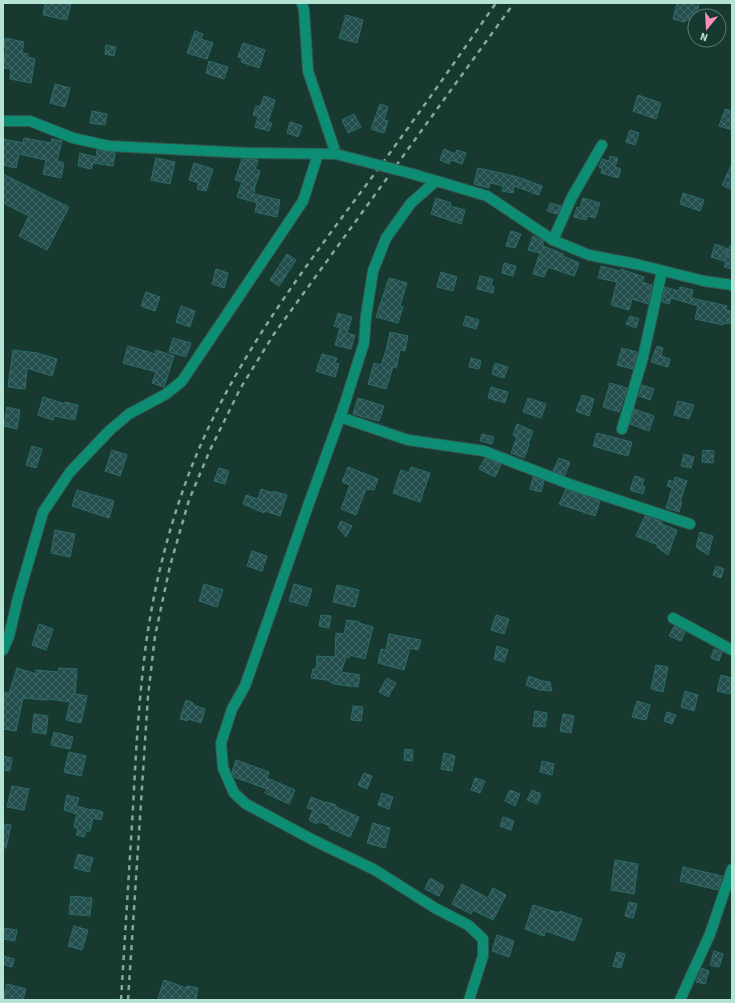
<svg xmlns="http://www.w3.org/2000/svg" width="735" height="1003" viewBox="0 0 735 1003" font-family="'Source Sans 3',sans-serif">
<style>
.building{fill:url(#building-cross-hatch);stroke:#2d6c6b}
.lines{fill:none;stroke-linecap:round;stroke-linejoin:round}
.street-casing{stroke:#33574d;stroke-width:12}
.secondary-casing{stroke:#33574d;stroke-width:12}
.street{stroke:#0d8d74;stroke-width:10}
.secondary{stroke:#0d8d74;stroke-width:10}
.rail{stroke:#7faa9d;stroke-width:2.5;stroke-dasharray:5 5;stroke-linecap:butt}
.secondary-bridge-casing{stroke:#33574d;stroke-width:12;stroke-linecap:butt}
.secondary-bridge{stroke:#0d8d74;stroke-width:10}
</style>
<defs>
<pattern id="building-cross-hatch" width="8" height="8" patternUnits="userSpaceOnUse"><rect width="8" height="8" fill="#244f4e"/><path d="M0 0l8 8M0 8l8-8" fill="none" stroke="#426867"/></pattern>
</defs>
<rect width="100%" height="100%" fill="#173930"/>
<g class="building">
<polygon points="45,3 71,3 67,20 43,15"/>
<polygon points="677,3 699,3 697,15 684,22 673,19"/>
<polygon points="346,15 363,20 357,43 339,38"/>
<polygon points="195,31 203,34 201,39 213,43 207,59 187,53"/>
<polygon points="5,38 24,42 22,53 28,54 28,57 35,59 31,83 10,79 11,69 3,68 6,48 4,47"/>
<polygon points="243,43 265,50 259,68 241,62 242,58 238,57"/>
<polygon points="106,45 116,47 114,56 105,54"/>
<polygon points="209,61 228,67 224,79 206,73"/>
<polygon points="55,84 70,88 65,107 50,103"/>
<polygon points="638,95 661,103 656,119 633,111"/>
<polygon points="264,96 275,100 268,122 272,123 269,131 255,127 258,117 253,115 256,106 260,107"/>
<polygon points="380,104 388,107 384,120 388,121 384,133 371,129"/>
<polygon points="725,109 732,111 732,130 719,126"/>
<polygon points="92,111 107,114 105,125 90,123"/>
<polygon points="354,114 361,127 348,133 342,120"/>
<polygon points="290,122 302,126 298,137 287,133"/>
<polygon points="630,130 639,133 635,145 626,142"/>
<polygon points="24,138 51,143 52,139 62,141 57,161 64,163 61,178 43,174 46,160 19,154 16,168 3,165 3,139 23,143"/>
<polygon points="444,149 455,154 457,150 466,153 462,164 451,160 449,164 440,160"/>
<polygon points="97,150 115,153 113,166 93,163 91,169 78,166 80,153 96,157"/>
<polygon points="610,156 618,158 615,167 621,169 618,178 601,173 602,168 599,167 602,159 609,161"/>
<polygon points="156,158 175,162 170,184 151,180"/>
<polygon points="242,159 258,160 255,169 260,171 254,189 255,189 254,194 280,200 277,217 255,212 257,203 237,197 242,182 235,180"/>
<polygon points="194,163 213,169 206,191 197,189 199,183 189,180"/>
<polygon points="732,164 732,190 722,185"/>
<polygon points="478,168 518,177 542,186 539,195 514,186 513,193 502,191 503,186 490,183 489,188 474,184"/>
<polygon points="3,174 69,207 47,250 19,236 29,216 3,203"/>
<polygon points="683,193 704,200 700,211 680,204"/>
<polygon points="436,198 451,203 450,206 465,210 461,224 431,214"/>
<polygon points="583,198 600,203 595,218 587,216 586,220 574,217 577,207 580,208"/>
<polygon points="550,203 561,206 557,214 547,211"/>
<polygon points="511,231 521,234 515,248 506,246"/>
<polygon points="533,236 543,241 543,246 563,254 563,256 579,263 574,276 548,267 544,277 533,274 540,253 528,250"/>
<polygon points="715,244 728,249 724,261 711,257"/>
<polygon points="730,245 732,246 732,269 724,267"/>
<polygon points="287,254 296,260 279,286 270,280"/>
<polygon points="504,263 516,266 513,276 502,273"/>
<polygon points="601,266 620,271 621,269 644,277 642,282 652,285 648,304 632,299 629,310 611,305 617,282 598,278"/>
<polygon points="216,269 228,273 224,288 212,284"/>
<polygon points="441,272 457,277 453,291 437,287"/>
<polygon points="480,276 493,279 491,286 494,287 493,293 477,289"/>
<polygon points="389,278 407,283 400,306 403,307 398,323 376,317"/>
<polygon points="665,287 679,291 680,287 693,290 691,298 727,306 726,310 732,311 732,324 724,323 723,325 695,319 698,306 671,298 669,304 662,302"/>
<polygon points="146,292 160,297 155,311 141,306"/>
<polygon points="181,306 195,311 190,327 176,322"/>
<polygon points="338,313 352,317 347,333 355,335 351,349 335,345 340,328 334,326"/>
<polygon points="466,316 479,320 476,329 463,325"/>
<polygon points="630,316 639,319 636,328 626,324"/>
<polygon points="390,332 408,336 405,351 400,350 396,368 393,367 386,389 368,384 374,363 381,365 386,351"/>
<polygon points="173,338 191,343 186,357 169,352"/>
<polygon points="128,346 155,354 156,350 174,356 164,387 152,383 156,372 123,363"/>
<polygon points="657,346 663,348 661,356 670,359 668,367 651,362"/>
<polygon points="622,348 637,352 633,369 617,365"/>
<polygon points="13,350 37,353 57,359 52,376 27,368 25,389 8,387"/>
<polygon points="322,354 337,358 335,363 339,364 335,377 316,371"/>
<polygon points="471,358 481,361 479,369 469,367"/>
<polygon points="495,363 508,367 504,378 492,374"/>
<polygon points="610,383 627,388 619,412 603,407"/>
<polygon points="642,385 654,389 650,400 639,396"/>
<polygon points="491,387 508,392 505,403 488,398"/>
<polygon points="582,395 594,399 589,416 576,411"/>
<polygon points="43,397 65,404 65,402 78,405 75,420 54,416 53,420 38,415"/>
<polygon points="358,398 384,406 379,421 353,414"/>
<polygon points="528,398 546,404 541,418 523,412"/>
<polygon points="678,401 694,405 689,419 674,415"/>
<polygon points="7,407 20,410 17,429 4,426"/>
<polygon points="634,409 654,416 649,431 630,424"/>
<polygon points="517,424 533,431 528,445 529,445 524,458 511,453 517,437 513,435"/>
<polygon points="597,433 632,442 628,456 593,446"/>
<polygon points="482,434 494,437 492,444 480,441"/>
<polygon points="32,446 42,449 36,468 26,465"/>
<polygon points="112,450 127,455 120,476 105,471"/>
<polygon points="703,450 714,451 713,463 702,462"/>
<polygon points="684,454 694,457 691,468 681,466"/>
<polygon points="485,458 501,464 495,477 479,469"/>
<polygon points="559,458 570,462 565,475 553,471"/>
<polygon points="348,467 378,479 374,490 366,489 356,515 341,509 350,485 342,482"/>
<polygon points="411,467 430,473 420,502 393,493 401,470 409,473"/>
<polygon points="219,468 229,471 225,484 214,481"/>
<polygon points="635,476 644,479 642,486 645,487 643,494 630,490"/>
<polygon points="533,477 544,481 541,492 530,489"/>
<polygon points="675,477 687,481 680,502 682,502 679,512 666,508 672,489 672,488 667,486 669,480 674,482"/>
<polygon points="261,489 273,493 273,491 287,495 280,516 265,511 264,513 243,504 246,495 258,499"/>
<polygon points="566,489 600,501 595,516 559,504"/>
<polygon points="77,490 114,501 109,518 72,506"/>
<polygon points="645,516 662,522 662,524 677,530 668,555 657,547 658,545 636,536"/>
<polygon points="341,521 352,526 346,537 338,527"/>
<polygon points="55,530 75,534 70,557 51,553"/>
<polygon points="700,532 713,536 708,555 696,547"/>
<polygon points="252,551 267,556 262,571 247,566"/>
<polygon points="716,566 724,569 721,578 713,575"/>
<polygon points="204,584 223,590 217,607 199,601"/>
<polygon points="294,584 312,589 307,606 289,601"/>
<polygon points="337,585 359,590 355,607 333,602"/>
<polygon points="321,615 331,616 329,628 319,626"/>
<polygon points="496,615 509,619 504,634 491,630"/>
<polygon points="347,620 359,622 359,623 373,627 365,659 350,655 349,658 346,657 341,672 360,675 358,687 334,684 327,680 311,678 313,669 316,669 317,656 335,657 336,633 344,634"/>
<polygon points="39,624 53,629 46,650 32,645"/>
<polygon points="674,626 685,632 681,641 669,636"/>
<polygon points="389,634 421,640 418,650 410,648 404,670 378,663 381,649 386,650"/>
<polygon points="497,646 508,650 504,662 494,659"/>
<polygon points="714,649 722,652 719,661 711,658"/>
<polygon points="656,665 668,667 663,692 651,689"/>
<polygon points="17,668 36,674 36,670 58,672 59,668 77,669 75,694 87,696 81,723 66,720 70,702 48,699 48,700 23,698 16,731 3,729 3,702 5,692 9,693"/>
<polygon points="721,675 732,678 732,686 730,694 717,691"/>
<polygon points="529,676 542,681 550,682 552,691 539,690 526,685"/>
<polygon points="387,678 396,683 388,697 379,692"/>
<polygon points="685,691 698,695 694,711 681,707"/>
<polygon points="186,700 193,703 193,705 205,709 201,723 188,719 187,721 180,719"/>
<polygon points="637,701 650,705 646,720 632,717"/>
<polygon points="353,706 363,707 361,721 351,720"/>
<polygon points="535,711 547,713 545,727 533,726"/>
<polygon points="667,712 676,715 672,724 664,721"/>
<polygon points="34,714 48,716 46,734 32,732"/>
<polygon points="563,714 574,716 571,733 560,731"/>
<polygon points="54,732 73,737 70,749 51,745"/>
<polygon points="405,749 413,750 412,761 404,760"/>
<polygon points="69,752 86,756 81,776 64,772"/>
<polygon points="444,753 455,756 452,771 441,769"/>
<polygon points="3,756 12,758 10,771 3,770"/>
<polygon points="236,760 269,772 267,778 295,790 289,804 265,793 267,789 234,777 232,772"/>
<polygon points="542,761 554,764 552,775 540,772"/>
<polygon points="364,773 372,776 367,789 358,785"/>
<polygon points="475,778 485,781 480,793 471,790"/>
<polygon points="12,786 29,789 24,810 7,807"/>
<polygon points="510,790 520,794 515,806 505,801"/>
<polygon points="532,790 541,794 537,804 527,800"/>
<polygon points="382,793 393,797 389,809 378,805"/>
<polygon points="67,795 79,798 76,806 91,810 92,809 103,812 101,820 93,818 90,831 86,831 84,837 76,835 78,829 74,827 77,814 64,810"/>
<polygon points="311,797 326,803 327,802 336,805 336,807 359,817 350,837 329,828 330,826 318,821 317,824 309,820 313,810 307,808"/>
<polygon points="503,817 514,821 511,830 500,826"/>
<polygon points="373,823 390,828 385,848 367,843"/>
<polygon points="3,824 11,825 6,848 3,848"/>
<polygon points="78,854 93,858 89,872 74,868"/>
<polygon points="615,860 638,864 634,894 611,890"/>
<polygon points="683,867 722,876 718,890 680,881"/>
<polygon points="430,878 444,886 439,896 425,889"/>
<polygon points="462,884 488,898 493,888 506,895 493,920 473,910 471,914 452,904"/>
<polygon points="71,896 92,898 90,916 69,914"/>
<polygon points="629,902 637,904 633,918 625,916"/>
<polygon points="533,905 559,913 560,911 582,919 574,941 546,931 544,936 525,929"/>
<polygon points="74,926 88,930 82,950 68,946"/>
<polygon points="4,928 17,930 15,941 3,939"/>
<polygon points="497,935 514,941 509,957 492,951"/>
<polygon points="714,951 723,954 719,967 710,965"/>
<polygon points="617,952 625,954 621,968 613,966"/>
<polygon points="3,956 14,959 12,967 3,964"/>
<polygon points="702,968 709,971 705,984 696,982"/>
<polygon points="164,980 186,988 187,986 198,988 196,1000 163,1000 158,998"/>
<polygon points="7,984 26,989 23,1000 3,1000"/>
</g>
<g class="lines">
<defs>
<g id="street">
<polyline points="302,3 304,10 308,71 336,154"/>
<polyline points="436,181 411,203 386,238 373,271 366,316 364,343 343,409 308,506 245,686 232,709 221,743 223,768 234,793 246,804 313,840 375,870 435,908 468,925 483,939 483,956 469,1000"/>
<polyline points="553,240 572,197 602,145"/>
<polyline points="340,417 408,440 484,451 572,485 690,524"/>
<polyline points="622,429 643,357 662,271"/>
<polyline points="673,618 732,650"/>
<polyline points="3,650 9,636 18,598 43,512 70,472 110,430 129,414 166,394 182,381 303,201 318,154"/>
<polyline points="680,1000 710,934 732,869"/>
</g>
<g id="secondary">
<polyline points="3,121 30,121 73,138 109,146 248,153 336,154"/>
<polyline points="413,174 487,196 553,240 589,255 636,264 704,281 732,285"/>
</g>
</defs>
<use href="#street" class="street-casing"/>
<use href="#secondary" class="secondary-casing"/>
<use href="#street" class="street"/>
<use href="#secondary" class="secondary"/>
<g class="rail">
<path d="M121,1000C125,936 129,872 133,808C136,751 139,694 147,637C154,589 166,539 182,493C223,372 303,270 378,169C418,115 457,59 496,3"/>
<polyline points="128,1000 148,696 155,636 170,566 189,500 210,450 240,389 274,334 514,3"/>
</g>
<defs>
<polyline id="secondary-bridge" points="336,154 413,174"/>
</defs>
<use href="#secondary-bridge" class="secondary-bridge-casing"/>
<use href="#secondary-bridge" class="secondary-bridge"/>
</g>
<rect width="735" height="1003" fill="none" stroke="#b5e4d5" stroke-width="8"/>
<g transform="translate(707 28) rotate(198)"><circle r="19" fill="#173930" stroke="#567d72"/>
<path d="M0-3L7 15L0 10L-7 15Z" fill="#fd8ebe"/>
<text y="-6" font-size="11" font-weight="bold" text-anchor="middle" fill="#b5e4d5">N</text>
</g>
</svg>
